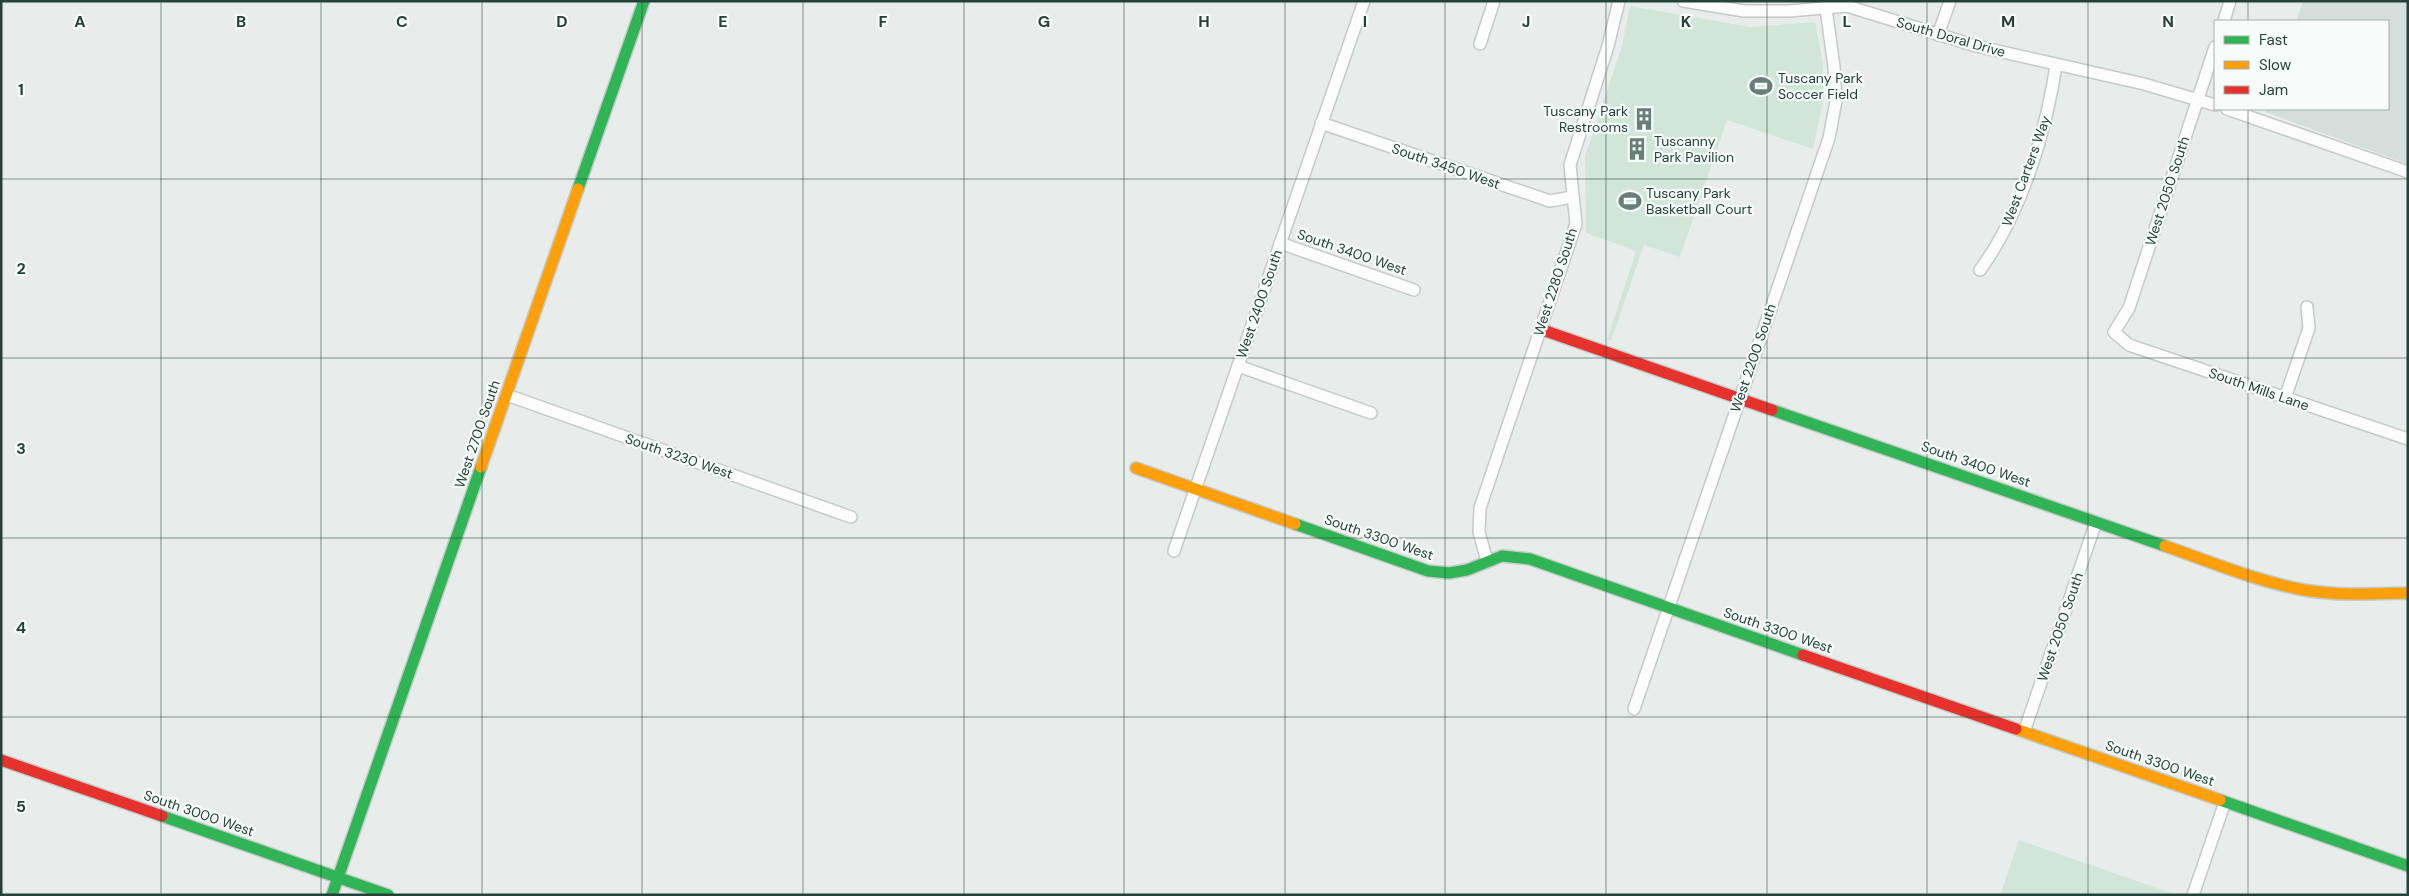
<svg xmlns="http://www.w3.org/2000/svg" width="2409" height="896" viewBox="0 0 2409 896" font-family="'DM Sans',sans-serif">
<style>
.built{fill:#d6dedb}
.green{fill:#d1e6d8}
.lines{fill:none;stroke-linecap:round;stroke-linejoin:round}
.street-casing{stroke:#c5cac8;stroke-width:14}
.fast-casing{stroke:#c3cbc8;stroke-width:14}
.slow-casing{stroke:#c3cbc8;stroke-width:14}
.jam-casing{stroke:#c3cbc8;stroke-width:14}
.street{stroke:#fcfcfc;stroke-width:11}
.fast{stroke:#30b455;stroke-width:11}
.slow{stroke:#ff9f0a;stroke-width:11}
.jam{stroke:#e5322d;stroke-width:11}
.grid{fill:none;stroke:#24423a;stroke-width:1;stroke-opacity:0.55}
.labels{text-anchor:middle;stroke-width:4.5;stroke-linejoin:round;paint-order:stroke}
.street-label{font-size:14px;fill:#24423a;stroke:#f7fbf9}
.poi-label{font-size:14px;fill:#24423a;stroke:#f7fbf9;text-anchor:start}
.grid-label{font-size:16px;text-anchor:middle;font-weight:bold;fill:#24423a;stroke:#f7fbf9;stroke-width:4.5;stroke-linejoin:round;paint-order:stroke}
</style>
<rect width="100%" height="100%" fill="#e8edeb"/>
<polygon class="built" points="2303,1 2408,1 2408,164 2265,112 2266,109 2388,109 2388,21 2296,21"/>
<g class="green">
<polygon points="1630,6 1750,27 1815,22 1823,63 1823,101 1813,149 1727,120 1680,257 1644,245 1611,341 1607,340 1636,251 1586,233 1585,156 1622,46"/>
<polygon points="2019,840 2177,895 2000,895"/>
</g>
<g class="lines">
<defs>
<g id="street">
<polyline points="1683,1 1744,11 1789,11 1847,6 1976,46 2144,84 2215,105"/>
<polyline points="2224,21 2230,1"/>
<polyline points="1938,35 1950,1"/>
<polyline points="1480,44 1494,1"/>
<polyline points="2215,47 2129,308 2114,332 2129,345 2408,439"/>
<polyline points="2227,109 2408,172"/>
<polyline points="1321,123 1550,201 1572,197"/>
<polyline points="1280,243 1414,290"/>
<path d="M1980,270C2021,214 2046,133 2056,65"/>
<polyline points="1238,366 1371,413"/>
<polyline points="507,395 851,517"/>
<polyline points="2285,398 2309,328 2307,307"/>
<polyline points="1174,551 1364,1"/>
<polyline points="1487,561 1479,532 1480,508 1576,224 1570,165 1608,46 1619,1"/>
<polyline points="1634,709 1829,138 1836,101 1834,67 1825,1"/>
<polyline points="2024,732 2096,522"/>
<polyline points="2193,895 2225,802"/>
</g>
<g id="fast">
<polyline points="578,189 644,1"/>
<polyline points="1772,410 2165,546"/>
<polyline points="1295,524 1428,571 1449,573 1467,570 1502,556 1530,559 1803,655"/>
<polyline points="2220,800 2408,866"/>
<polyline points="162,816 388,895"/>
<polyline points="332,895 481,467"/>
</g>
<g id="slow">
<polyline points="481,467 578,189"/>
<polyline points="1136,468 1295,524"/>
<path d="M2165,546C2211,562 2256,581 2304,590C2339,596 2373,594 2408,593"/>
<polyline points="2016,729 2220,800"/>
</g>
<g id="jam">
<polyline points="1540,329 1772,410"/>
<polyline points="1803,655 2016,729"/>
<polyline points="1,760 162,816"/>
</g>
</defs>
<use href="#street" class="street-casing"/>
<use href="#fast" class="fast-casing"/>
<use href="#slow" class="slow-casing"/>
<use href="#jam" class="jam-casing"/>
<use href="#street" class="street"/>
<use href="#fast" class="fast"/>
<use href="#slow" class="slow"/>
<use href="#jam" class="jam"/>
</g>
<path class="grid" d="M161,1V895M321,1V895M482,1V895M642,1V895M803,1V895M964,1V895M1124,1V895M1285,1V895M1445,1V895M1606,1V895M1767,1V895M1927,1V895M2088,1V895M2248,1V21M2248,109V895M1,179H2408M1,358H2408M1,538H2408M1,717H2408"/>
<defs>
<symbol id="stadium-bare" viewBox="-9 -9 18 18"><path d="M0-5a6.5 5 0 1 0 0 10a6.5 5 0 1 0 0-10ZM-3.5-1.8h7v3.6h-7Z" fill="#697e78" stroke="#f7fbf9" stroke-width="2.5" paint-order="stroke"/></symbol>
<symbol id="building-bare" viewBox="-9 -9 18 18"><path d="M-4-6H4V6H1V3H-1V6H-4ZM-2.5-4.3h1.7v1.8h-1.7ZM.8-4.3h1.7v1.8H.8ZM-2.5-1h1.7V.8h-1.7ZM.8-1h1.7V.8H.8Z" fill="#697e78" stroke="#f7fbf9" stroke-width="2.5" paint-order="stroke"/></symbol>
</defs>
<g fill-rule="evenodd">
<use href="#stadium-bare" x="1745" y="70" width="32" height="32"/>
<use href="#building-bare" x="1628" y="103" width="32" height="32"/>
<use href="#building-bare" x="1621" y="133" width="32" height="32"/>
<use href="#stadium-bare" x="1614" y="185" width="32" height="32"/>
</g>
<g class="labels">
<g class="street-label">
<text transform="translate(1951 37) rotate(16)" y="5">South Doral Drive</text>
<text transform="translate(1446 166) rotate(19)" y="5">South 3450 West</text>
<text transform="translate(2026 171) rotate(-70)" y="5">West Carters Way</text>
<text transform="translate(2167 191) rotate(-72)" y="5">West 2050 South</text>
<text transform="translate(1352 252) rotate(19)" y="5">South 3400 West</text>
<text transform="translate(1555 282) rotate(-72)" y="5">West 2280 South</text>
<text transform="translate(1259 304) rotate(-71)" y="5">West 2400 South</text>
<text transform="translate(1753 358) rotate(-71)" y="5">West 2200 South</text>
<text transform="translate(2259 389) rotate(19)" y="5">South Mills Lane</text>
<text transform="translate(477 434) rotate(-71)" y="5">West 2700 South</text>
<text transform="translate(679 456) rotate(19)" y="5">South 3230 West</text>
<text transform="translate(1976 464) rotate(19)" y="5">South 3400 West</text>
<text transform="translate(1379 537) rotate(19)" y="5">South 3300 West</text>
<text transform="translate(2060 627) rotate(-71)" y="5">West 2050 South</text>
<text transform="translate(1778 630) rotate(19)" y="5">South 3300 West</text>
<text transform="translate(2160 763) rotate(19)" y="5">South 3300 West</text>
<text transform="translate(199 813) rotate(19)" y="5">South 3000 West</text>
</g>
<g class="poi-label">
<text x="1778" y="83">Tuscany Park<tspan x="1778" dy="16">Soccer Field</tspan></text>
<text x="1628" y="116" text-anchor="end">Tuscany Park<tspan x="1628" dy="16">Restrooms</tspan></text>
<text x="1654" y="146">Tuscanny<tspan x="1654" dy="16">Park Pavilion</tspan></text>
<text x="1646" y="198">Tuscany Park<tspan x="1646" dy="16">Basketball Court</tspan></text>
</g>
</g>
<g class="grid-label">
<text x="80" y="27">A</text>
<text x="241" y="27">B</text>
<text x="402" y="27">C</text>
<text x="562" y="27">D</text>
<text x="723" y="27">E</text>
<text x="883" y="27">F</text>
<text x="1044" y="27">G</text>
<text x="1204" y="27">H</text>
<text x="1365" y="27">I</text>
<text x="1526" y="27">J</text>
<text x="1686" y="27">K</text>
<text x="1847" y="27">L</text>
<text x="2008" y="27">M</text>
<text x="2168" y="27">N</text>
<text x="21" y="95">1</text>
<text x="21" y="274">2</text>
<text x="21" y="454">3</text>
<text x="21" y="633">4</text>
<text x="21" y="812">5</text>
</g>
<rect width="2409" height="896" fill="none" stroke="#24423a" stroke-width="5"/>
<rect x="2214" y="20" width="175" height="90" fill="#f7fbf9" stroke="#a3b1ad"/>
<rect x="2224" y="36" width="25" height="8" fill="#30b455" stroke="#a3b1ad"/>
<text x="2259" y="45" font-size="15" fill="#24423a">Fast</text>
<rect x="2224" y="61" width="25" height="8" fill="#ff9f0a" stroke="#a3b1ad"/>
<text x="2259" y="70" font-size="15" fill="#24423a">Slow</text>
<rect x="2224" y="86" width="25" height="8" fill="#e5322d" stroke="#a3b1ad"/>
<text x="2259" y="95" font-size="15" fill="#24423a">Jam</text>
</svg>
